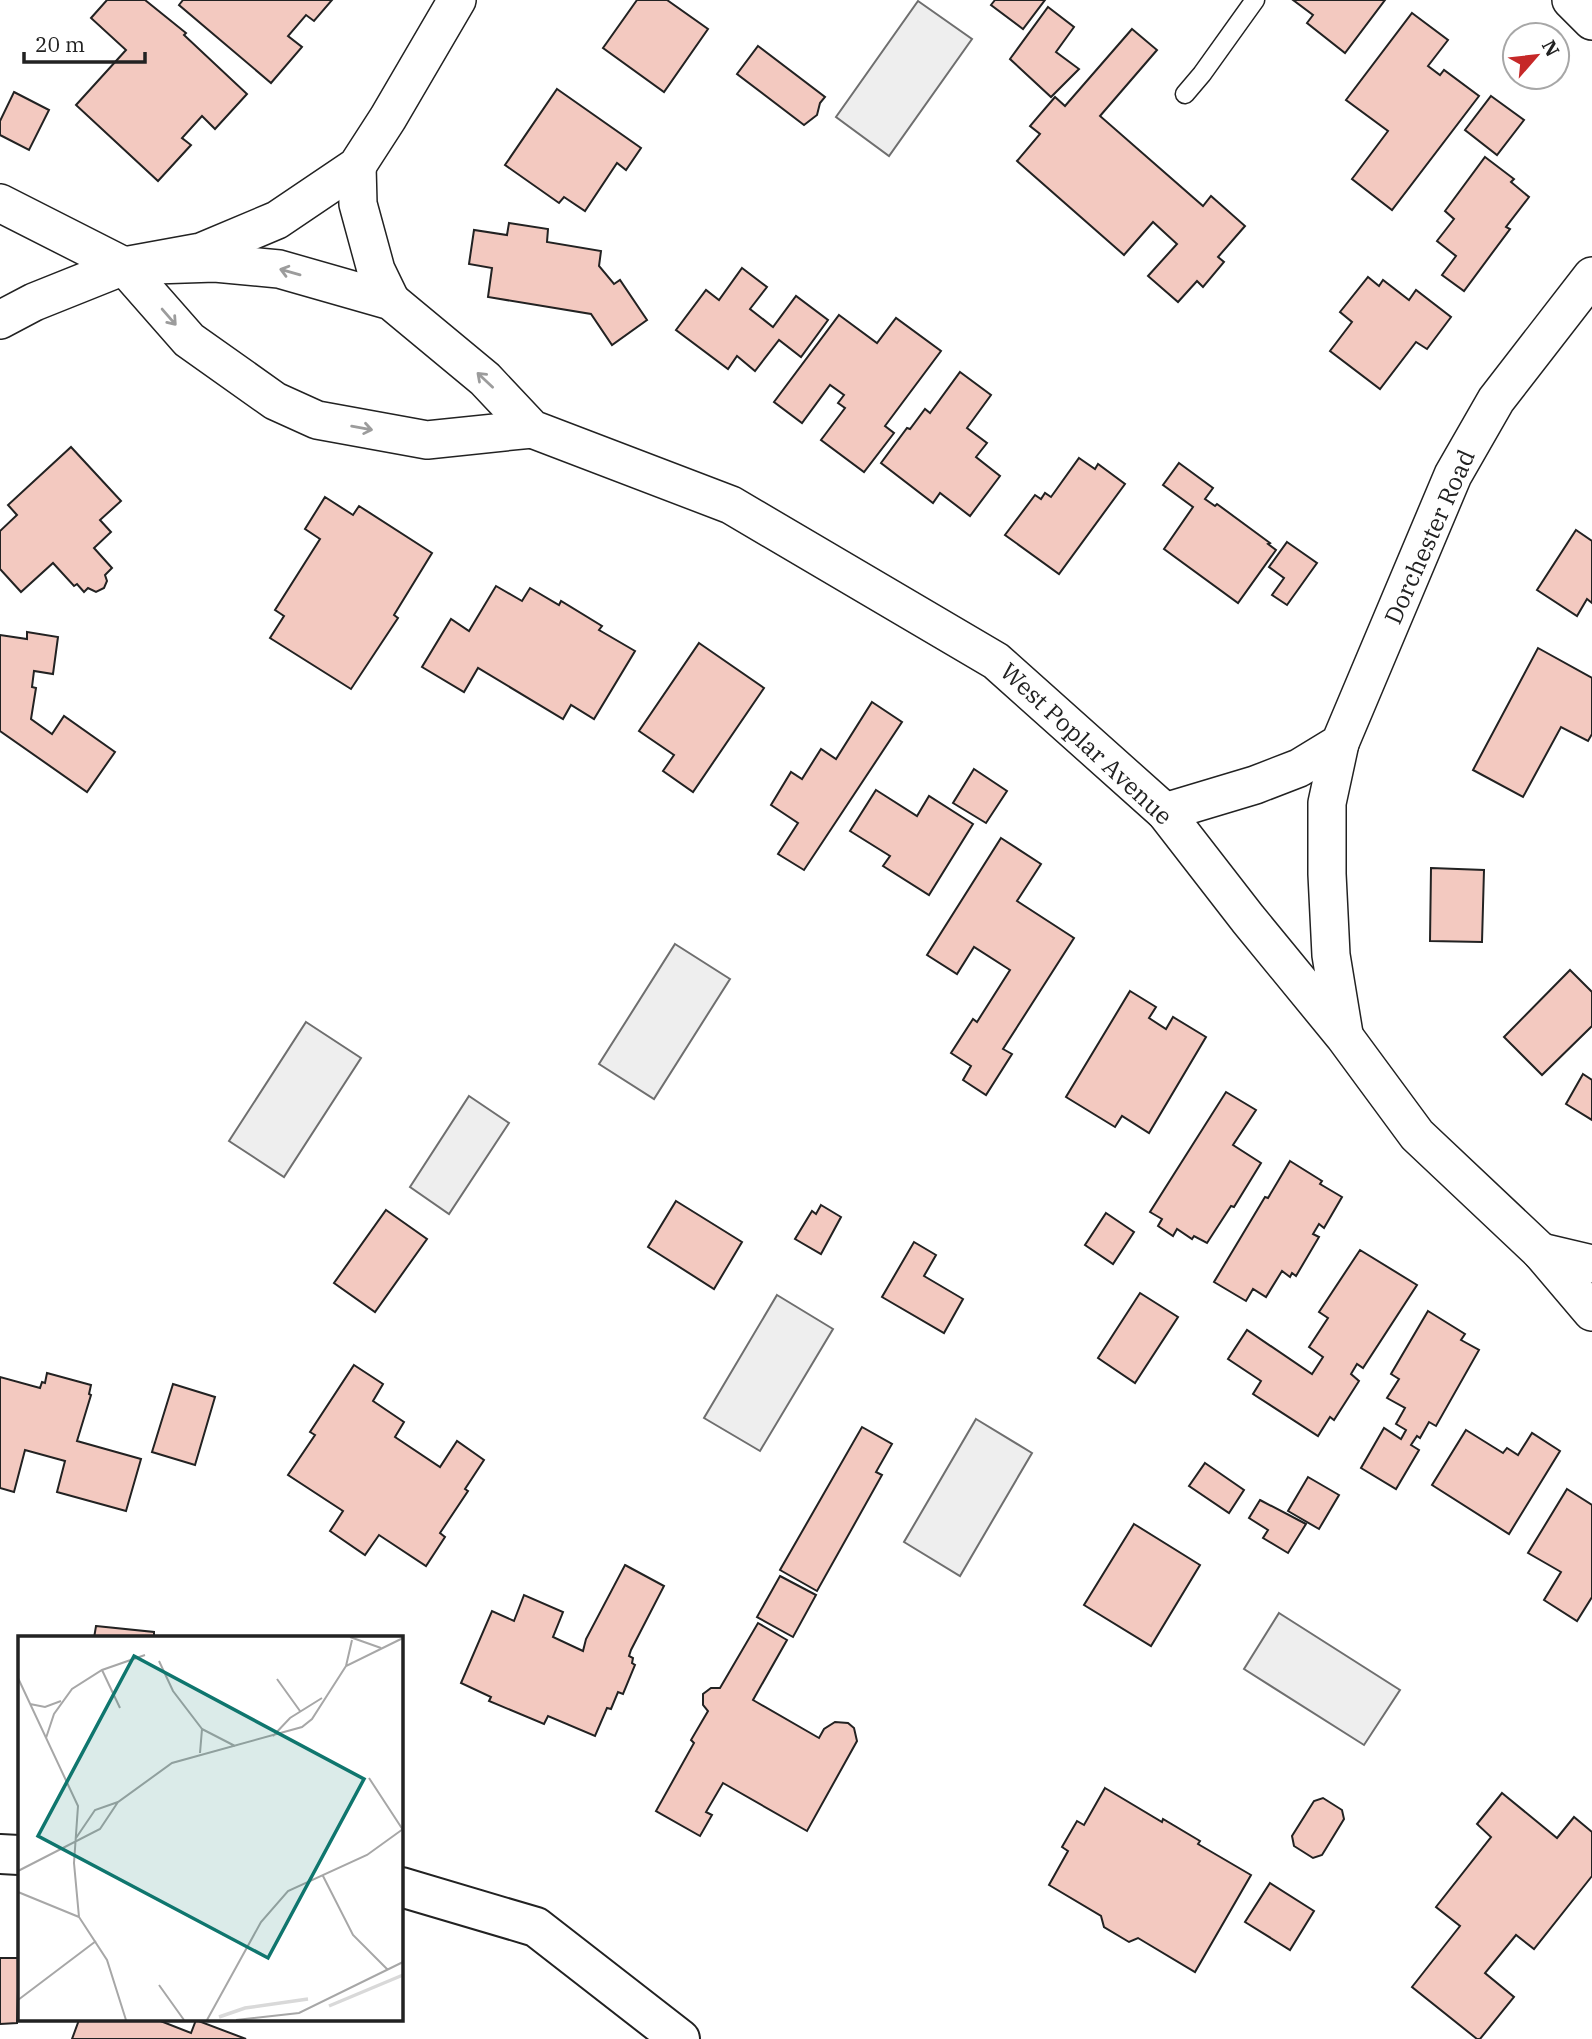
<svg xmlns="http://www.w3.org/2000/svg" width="1592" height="2039" viewBox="0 0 1592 2039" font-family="'IBM Plex Serif',serif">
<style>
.green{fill:#eee;stroke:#6f6f6f;stroke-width:2}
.building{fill:#f3c9c0;stroke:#222;stroke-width:2}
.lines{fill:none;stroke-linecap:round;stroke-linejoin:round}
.service-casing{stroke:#222;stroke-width:21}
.minor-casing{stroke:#222;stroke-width:40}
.tertiary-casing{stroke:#222;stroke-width:42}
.service{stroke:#fff;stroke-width:18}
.minor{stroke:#fff;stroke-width:37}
.tertiary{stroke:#fff;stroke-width:38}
.oneway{stroke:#9c9c9c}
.labels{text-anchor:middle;stroke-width:5;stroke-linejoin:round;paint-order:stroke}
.street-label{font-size:24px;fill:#222;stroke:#fff}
.inset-river{fill:none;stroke:#d9d9d9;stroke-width:3.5}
.inset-road{fill:none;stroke:#a7a7a7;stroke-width:2}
.view{fill:#0f766e;fill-opacity:0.15;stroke:#0f766e;stroke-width:3.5}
.inset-edge{fill:none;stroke:#222;stroke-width:3.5}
</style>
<rect width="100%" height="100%" fill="#fff"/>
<g class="green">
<polygon points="918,1 972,39 889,156 836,117"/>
<polygon points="675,944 730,979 654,1099 599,1064"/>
<polygon points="306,1022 361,1058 284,1177 229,1141"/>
<polygon points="469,1096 509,1123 449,1214 410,1187"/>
<polygon points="777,1295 833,1329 760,1451 704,1418"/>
<polygon points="976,1419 1032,1453 960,1576 904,1542"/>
<polygon points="1279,1613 1400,1690 1364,1745 1244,1669"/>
</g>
<g class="building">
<polygon points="107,0 145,0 186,33 184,35 247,94 215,129 202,116 182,138 191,145 158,181 76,105 126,50 91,18"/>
<polygon points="183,0 332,0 314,21 306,15 288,36 302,47 271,83 179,5"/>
<polygon points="637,0 667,0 708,29 664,92 603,48"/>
<polygon points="995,0 1045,0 1023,29 991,5"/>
<polygon points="1293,0 1385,0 1345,53 1307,23 1313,15"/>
<polygon points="1048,7 1074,27 1056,52 1079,69 1051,97 1010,59"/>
<polygon points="1412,13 1448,40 1428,66 1440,75 1444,70 1479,96 1392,210 1352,179 1388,131 1346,100"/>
<polygon points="1132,29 1157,50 1100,116 1203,206 1211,196 1245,226 1218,257 1224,262 1203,287 1197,281 1178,302 1148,276 1177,244 1153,222 1124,255 1017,161 1040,134 1030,126 1055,97 1065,106"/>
<polygon points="758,46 825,97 820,103 817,115 804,125 737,74"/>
<polygon points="557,89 641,148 626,170 617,163 585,211 564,197 559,203 505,165"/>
<polygon points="14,92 49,110 29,150 0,135 0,121"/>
<polygon points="1491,96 1524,120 1497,155 1465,130"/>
<polygon points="1485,157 1514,179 1511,182 1529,197 1506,227 1510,229 1464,291 1442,275 1456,256 1437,241 1454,219 1445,211"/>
<polygon points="509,223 548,229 547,242 601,251 599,266 614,284 620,280 647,320 612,345 591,314 488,297 492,268 469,264 474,230 507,235"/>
<polygon points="742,268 767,287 750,309 773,327 796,296 828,320 801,357 779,340 755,371 737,356 728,369 676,330 706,290 719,300"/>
<polygon points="1368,277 1379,286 1383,280 1409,300 1416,290 1451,317 1427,349 1416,342 1380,389 1330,351 1352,322 1340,312"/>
<polygon points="839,315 877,343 896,318 941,351 885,426 894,433 864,472 821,440 845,408 838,403 844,395 830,385 802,423 774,402"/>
<polygon points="960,372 991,395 967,428 987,443 976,457 1000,476 970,516 940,493 933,503 881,463 907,428 910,429 925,409 930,413"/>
<polygon points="71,447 121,501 100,520 111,532 94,548 112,568 105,575 107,581 104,588 96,592 88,588 84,592 77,584 74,586 53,563 21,592 0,569 0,531 17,515 8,505"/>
<polygon points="1079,458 1095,469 1098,464 1125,484 1059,574 1005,535 1035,495 1041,499 1045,493 1051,497"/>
<polygon points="1179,463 1213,488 1205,499 1215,506 1217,504 1270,543 1268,544 1276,550 1238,603 1164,549 1193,507 1163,485"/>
<polygon points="325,497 353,515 359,506 432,553 394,615 398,618 351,689 270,638 284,616 275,610 320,539 305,529"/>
<polygon points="1576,530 1592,541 1592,603 1587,599 1577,616 1537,590"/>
<polygon points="1287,542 1317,563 1287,605 1272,595 1284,578 1269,567"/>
<polygon points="496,586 522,601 530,588 559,605 561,601 602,626 599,630 635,651 594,719 571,705 563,719 478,668 464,692 422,667 451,619 469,631"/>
<polygon points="27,632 58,637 53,674 34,671 32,687 36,688 31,719 52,734 64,716 115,752 87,792 0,731 0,635 27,639"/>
<polygon points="699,643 764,688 693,792 663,771 674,755 639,731"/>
<polygon points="1538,648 1592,678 1592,734 1588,741 1561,727 1523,797 1473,770"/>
<polygon points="872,702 902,722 804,870 778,854 798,823 771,805 791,772 802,779 821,749 836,759"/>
<polygon points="974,769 1007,791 986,823 953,803"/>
<polygon points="876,790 917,816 929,796 973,824 929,895 883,866 890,856 850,831"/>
<polygon points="1001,838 1041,864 1017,901 1074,938 1003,1049 1012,1054 986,1095 963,1080 971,1066 951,1053 973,1019 977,1022 1010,970 974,947 957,974 927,955"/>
<polygon points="1431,868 1484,870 1482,942 1430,941"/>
<polygon points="1570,970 1592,992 1592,1026 1542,1075 1504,1037"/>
<polygon points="1130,991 1156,1007 1149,1018 1166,1029 1173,1017 1206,1037 1149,1133 1122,1116 1115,1127 1066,1097"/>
<polygon points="1583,1074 1592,1080 1592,1120 1566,1104"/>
<polygon points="1226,1092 1256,1110 1233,1145 1261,1163 1234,1207 1231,1206 1207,1243 1194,1236 1192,1239 1177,1229 1173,1236 1158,1226 1162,1219 1150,1212"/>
<polygon points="1290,1161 1322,1181 1320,1184 1342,1197 1324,1228 1319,1224 1313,1234 1319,1237 1296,1276 1292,1273 1290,1277 1282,1271 1266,1297 1253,1289 1246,1301 1214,1282 1265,1197 1268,1198"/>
<polygon points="676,1201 742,1242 714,1289 648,1247"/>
<polygon points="821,1205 841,1217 821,1254 795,1239 812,1211 816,1214"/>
<polygon points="386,1210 427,1239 375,1312 334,1283"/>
<polygon points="1106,1213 1134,1232 1113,1264 1085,1245"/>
<polygon points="914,1242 936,1255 924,1276 963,1299 944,1333 882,1297"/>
<polygon points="1360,1250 1417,1285 1363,1368 1357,1364 1351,1374 1359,1381 1334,1420 1330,1417 1318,1436 1253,1394 1261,1381 1228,1359 1247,1330 1312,1374 1323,1357 1309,1347 1328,1318 1319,1312"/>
<polygon points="1140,1293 1178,1317 1135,1383 1098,1358"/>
<polygon points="1428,1311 1465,1334 1461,1340 1479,1350 1436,1426 1429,1422 1420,1438 1417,1436 1411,1445 1419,1450 1396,1489 1361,1468 1384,1428 1401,1439 1406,1430 1396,1424 1405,1408 1387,1398 1399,1379 1391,1374"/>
<polygon points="354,1365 383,1384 373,1401 404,1422 395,1437 440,1467 457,1441 484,1460 465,1489 468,1491 440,1533 445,1537 426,1566 379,1535 365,1555 330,1531 343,1511 288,1475 315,1435 310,1432"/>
<polygon points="47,1373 91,1385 89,1394 91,1395 77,1441 141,1459 126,1511 57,1492 65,1461 25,1450 14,1492 0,1488 0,1377 40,1388 42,1382 45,1383"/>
<polygon points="173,1384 215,1397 195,1465 152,1452"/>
<polygon points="862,1427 892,1444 876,1472 882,1475 817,1591 780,1570"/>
<polygon points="1466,1430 1503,1453 1507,1448 1518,1455 1532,1433 1560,1451 1509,1534 1432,1485"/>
<polygon points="1205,1463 1244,1490 1229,1513 1189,1486"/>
<polygon points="1308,1477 1339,1495 1319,1529 1288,1511"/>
<polygon points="1567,1489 1592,1505 1592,1597 1577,1621 1544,1600 1561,1572 1528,1553"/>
<polygon points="1260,1500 1306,1524 1288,1553 1263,1538 1268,1530 1249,1518"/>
<polygon points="1134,1524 1200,1565 1151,1646 1084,1605"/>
<polygon points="625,1565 664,1586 631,1650 629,1656 633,1658 632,1663 635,1665 623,1694 618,1692 611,1709 607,1708 595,1736 548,1716 544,1724 489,1701 491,1697 461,1683 492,1611 514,1621 524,1595 563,1612 553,1637 583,1651 586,1639"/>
<polygon points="780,1576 816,1595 793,1637 757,1617"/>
<polygon points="758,1623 787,1640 753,1700 819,1738 824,1729 835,1722 848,1723 854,1728 857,1741 807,1831 723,1783 706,1812 712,1815 700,1836 656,1811 694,1743 691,1740 708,1711 703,1705 703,1694 711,1688 720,1688"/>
<polygon points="96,1626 154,1632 154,1638 94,1638"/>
<polygon points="1105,1788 1162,1822 1163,1819 1200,1841 1198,1844 1251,1875 1195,1972 1138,1938 1129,1942 1104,1927 1101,1916 1049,1885 1068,1851 1062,1847 1077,1821 1084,1825"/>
<polygon points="1502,1793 1557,1838 1574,1817 1592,1832 1592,1876 1534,1949 1516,1935 1485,1973 1514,1997 1480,2039 1477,2039 1412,1987 1460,1926 1436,1907 1491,1837 1477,1824"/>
<polygon points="1323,1798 1342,1810 1344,1819 1322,1855 1313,1858 1294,1846 1292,1836 1314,1801"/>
<polygon points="1270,1883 1314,1911 1290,1950 1245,1922"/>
<polygon points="0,1958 19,1958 17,2023 0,2024"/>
<polygon points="79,2020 158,2020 191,2033 196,2020 246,2039 72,2039"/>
</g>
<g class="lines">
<defs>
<polyline id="service" points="1185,94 1202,74 1255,0"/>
<g id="minor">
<polyline points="1571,0 1592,21"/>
<polyline points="357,166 358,204 376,270 391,301"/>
<polyline points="0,203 124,266 189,340 275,401 317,420 427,440 532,429"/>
<polyline points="124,266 215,263 279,269 391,301 485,379 532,429 731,505 996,661 1165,812 1248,919 1344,1036 1417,1135 1541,1252 1592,1312"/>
<polyline points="0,320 34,302 124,266 201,252 277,220 357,166 388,118 457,0"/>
<polyline points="1340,743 1327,803 1327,874 1331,955 1344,1034"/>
<polyline points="1165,812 1255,785 1299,768 1340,743 1453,475 1496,400 1592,276"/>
<polyline points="1541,1252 1592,1264"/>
</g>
<g id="tertiary">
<polyline points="0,1854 19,1855"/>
<polyline points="401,1887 536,1927 680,2039"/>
</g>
</defs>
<use href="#service" class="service-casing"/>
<use href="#minor" class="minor-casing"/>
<use href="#tertiary" class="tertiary-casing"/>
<use href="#service" class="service"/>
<use href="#minor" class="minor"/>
<use href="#tertiary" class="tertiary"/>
</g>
<defs><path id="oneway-shaft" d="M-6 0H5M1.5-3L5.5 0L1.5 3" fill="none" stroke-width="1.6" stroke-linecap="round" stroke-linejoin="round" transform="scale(1.75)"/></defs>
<g class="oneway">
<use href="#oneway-shaft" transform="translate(290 272) rotate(-164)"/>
<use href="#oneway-shaft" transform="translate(169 317) rotate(49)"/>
<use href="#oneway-shaft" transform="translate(485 380) rotate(-137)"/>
<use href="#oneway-shaft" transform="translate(362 428) rotate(10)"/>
</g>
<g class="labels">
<g class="street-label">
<text transform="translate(1430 537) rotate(-66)" y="8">Dorchester Road</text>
<text transform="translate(1086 744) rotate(43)" y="8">West Poplar Avenue</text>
</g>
</g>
<g transform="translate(18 1636)">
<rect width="385" height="385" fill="#fff"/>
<path class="inset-river" d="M311,370L385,339M201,381L227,372L290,363"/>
<path class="inset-road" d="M332,1L363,12M141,25L155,55L184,93L182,117M328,30L334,4M84,34L102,72M0,42L60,170L56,227L61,281L89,324L108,384M259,43L282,75M12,68L27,71L43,65M184,93L217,110M255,100L272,82L304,62M28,102L36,78L54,53L84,34L127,19M351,142L385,194M58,202L77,174L100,166L154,127L284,91L294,83L328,30L385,2M0,235L82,193L100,166M305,240L335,299L370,334M0,256L61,281M141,349L166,384M0,364L78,305M189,384L243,286L270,255L349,219L385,193M218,384L281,377L385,326"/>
<path class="view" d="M116,20L346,143L250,322L20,200Z"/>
<rect width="385" height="385" class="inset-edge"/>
</g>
<g transform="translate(1536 56) rotate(62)"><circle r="33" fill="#ffffff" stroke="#a7a7a7" stroke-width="2"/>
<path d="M0-5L12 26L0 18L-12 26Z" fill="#c62828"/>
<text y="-10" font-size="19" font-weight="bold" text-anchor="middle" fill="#222222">N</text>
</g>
<path d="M24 52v10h121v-10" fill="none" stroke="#222222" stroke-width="3.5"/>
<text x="35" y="52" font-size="21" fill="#222222" stroke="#ffffff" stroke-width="5" paint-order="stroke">20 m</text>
</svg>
